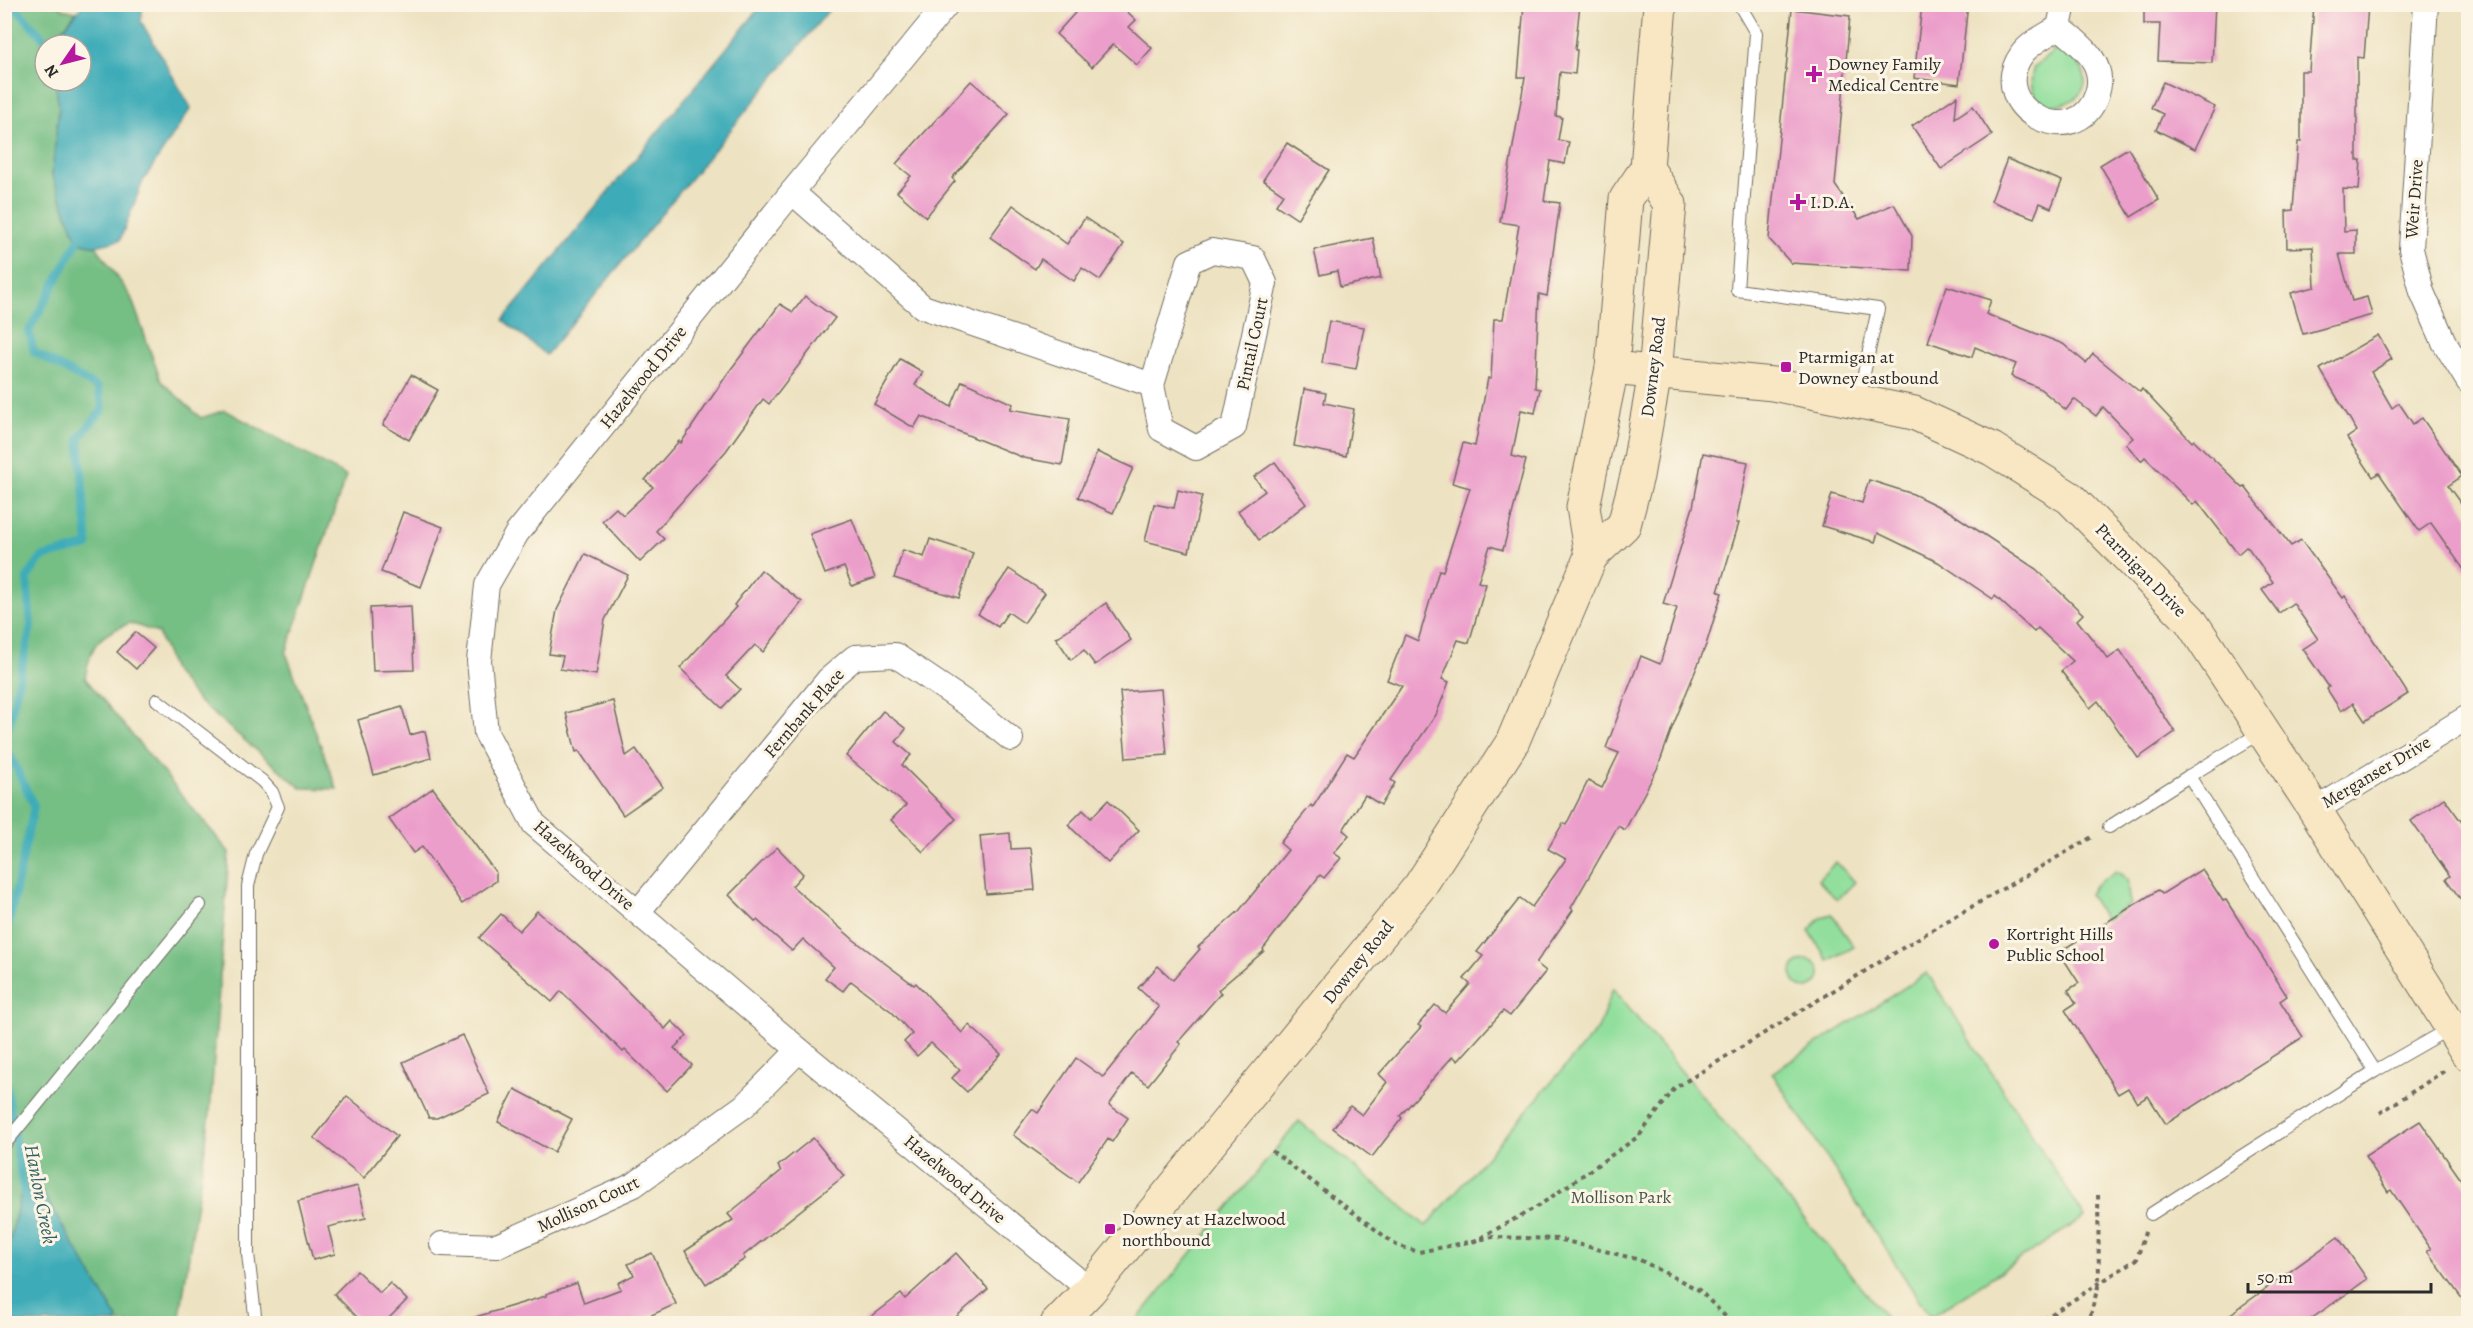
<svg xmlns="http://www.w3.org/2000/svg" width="2473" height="1328" viewBox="0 0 2473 1328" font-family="Alegreya,serif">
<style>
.green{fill:#92df9d;stroke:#5e8564;stroke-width:1.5}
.forest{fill:#75be84;stroke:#507458;stroke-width:1.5}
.water{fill:#3cacb8;stroke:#346c72;stroke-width:1.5}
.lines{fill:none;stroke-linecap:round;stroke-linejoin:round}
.stream{stroke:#3cacb8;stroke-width:8}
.building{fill:#ec9ecb}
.lane-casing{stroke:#6f6b60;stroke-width:14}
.street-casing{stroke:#6f6b60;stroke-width:26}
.secondary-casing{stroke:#6f6b60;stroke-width:35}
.path{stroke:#6f6b60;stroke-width:4;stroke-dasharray:4.5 4.5;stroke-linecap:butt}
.lane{stroke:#fff;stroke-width:12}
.street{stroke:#fff;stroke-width:24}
.secondary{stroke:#f9e7c3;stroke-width:33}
.poi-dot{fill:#b5179e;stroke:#fcf5e5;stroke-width:2}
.labels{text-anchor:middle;stroke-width:6;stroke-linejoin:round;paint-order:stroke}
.poi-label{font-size:18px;fill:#2b2b2b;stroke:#fcf5e5;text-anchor:start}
.street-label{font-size:18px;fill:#2b2b2b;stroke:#fcf5e5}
.park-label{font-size:18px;fill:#455848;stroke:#fcf5e5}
.water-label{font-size:20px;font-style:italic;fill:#325f63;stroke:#fcf5e5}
</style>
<rect width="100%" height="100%" fill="#fcf5e5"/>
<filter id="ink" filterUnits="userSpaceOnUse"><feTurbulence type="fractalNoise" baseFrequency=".0167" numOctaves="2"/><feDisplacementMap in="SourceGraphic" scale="12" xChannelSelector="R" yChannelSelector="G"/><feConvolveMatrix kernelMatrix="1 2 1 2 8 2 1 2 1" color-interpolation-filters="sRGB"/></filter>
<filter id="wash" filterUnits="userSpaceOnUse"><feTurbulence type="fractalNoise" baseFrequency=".008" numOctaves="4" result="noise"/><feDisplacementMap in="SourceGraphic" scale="24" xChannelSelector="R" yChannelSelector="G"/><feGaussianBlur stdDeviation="1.35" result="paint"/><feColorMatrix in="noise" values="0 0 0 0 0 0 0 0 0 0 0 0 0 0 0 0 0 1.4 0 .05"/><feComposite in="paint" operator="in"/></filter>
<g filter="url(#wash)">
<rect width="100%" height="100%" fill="#ede2c1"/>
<g class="green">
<path d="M2057,49C2065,50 2074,58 2079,65C2109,106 2015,128 2034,67Z"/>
<polygon points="1836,862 1855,882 1837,900 1818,880"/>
<path d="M2116,871C2135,879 2124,890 2131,904L2105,920L2089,894L2094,886Z"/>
<polygon points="1832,914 1854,947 1828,961 1809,930 1822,917"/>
<circle cx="1806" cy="974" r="14"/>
<polygon points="1927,973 2085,1217 1930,1317 1772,1073"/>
<polygon points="1613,989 1891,1323 1140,1324 1136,1321 1299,1121 1426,1226 1598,1029"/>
</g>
<path class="forest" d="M59,4L63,9L76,12L50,45H45V81H55L59,107L52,175L78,242L96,246L131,297L161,381L201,418L225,410L346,476L286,653L337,789L301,788L197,700L173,670L158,633L130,623C97,636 91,644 85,678L229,852L210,1113L179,1323H115L118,1319L21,1192L5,1262L4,5Z"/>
<g class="water">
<polygon points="83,5 143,5 141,21 191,108 143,181 120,240 96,246 78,242 52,175 59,107 55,81 81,81 81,45 50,45"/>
<polygon points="762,5 833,5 546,355 503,320"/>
<polygon points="38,1185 118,1319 115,1323 5,1323 5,1262 21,1192"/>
</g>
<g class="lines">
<g class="stream">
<polyline points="12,4 50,45"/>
<polyline points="4,998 7,932 34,806 5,744 31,626 27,578 42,557 88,546 79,438 103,409 98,388 34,352 29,331 82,233"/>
<polyline points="4,1071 25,1201"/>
</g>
</g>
<g id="blocks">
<g class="building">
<polygon points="1083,4 1119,4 1136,20 1129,27 1152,48 1137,65 1113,44 1092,67 1056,34"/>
<polygon points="1524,4 1580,4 1575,50 1577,50 1575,74 1560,72 1556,116 1562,117 1558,140 1569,142 1565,164 1550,161 1544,201 1560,203 1547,296 1539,294 1535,388 1540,389 1535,413 1521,410 1512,456 1526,460 1503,550 1490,546 1478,582 1486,584 1469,643 1458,640 1442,679 1449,682 1436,715 1391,780 1395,783 1381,805 1365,795 1343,830 1349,835 1334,853 1341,858 1324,878 1320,875 1263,949 1264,951 1218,990 1221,993 1178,1042 1181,1044 1148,1085 1132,1073 1109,1105 1128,1118 1112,1142 1108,1139 1078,1182 1013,1135 1032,1109 1038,1113 1076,1058 1103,1077 1159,1007 1138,988 1158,966 1173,980 1200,949 1198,947 1239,911 1288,850 1280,843 1311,805 1313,807 1347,753 1354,757 1402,686 1387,680 1405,635 1418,641 1439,570 1443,571 1470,488 1452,483 1463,443 1475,446 1488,378 1491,379 1494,319 1503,319 1519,225 1500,222 1525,77 1518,77"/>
<polygon points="1922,4 1968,4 1959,84 1914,78"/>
<polygon points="2144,4 2215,4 2212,63 2158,61 2160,24 2144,24"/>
<polygon points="2314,4 2368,5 2364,58 2357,57 2357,160 2361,160 2359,190 2343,189 2344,231 2356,230 2356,254 2339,254 2352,301 2367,297 2372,315 2303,334 2291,293 2315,287 2313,247 2287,248 2286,211 2293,210 2298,142 2301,142 2301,71 2309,71"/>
<polygon points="1792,9 1850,16 1835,185 1859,219 1894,204 1912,236 1911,271 1791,263 1769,239"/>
<polygon points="971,81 1009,114 952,178 955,181 926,217 897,192 911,176 896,164"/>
<polygon points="2163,82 2215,107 2195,149 2156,130 2163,114 2151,108"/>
<polygon points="1957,96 1955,118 1973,106 1992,135 1941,169 1912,126"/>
<polygon points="1287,143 1329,170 1297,219 1276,205 1283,194 1263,180"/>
<polygon points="2128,148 2159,200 2131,217 2100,165"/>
<polygon points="2007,159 2062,181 2051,208 2040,203 2034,218 1991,201"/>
<polygon points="1013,205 1067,244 1085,218 1124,244 1100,280 1082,268 1074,281 1041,259 1035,269 990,237"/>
<polygon points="1373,238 1381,278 1340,287 1337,271 1320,275 1314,250"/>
<polygon points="1947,286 1991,300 1986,314 2063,344 2086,363 2093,354 2140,392 2142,389 2192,442 2194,440 2243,488 2245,487 2291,546 2301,540 2343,598 2345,596 2408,694 2365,721 2353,703 2341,711 2327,689 2329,687 2303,649 2318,639 2293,603 2279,613 2262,590 2273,582 2247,546 2238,554 2197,501 2193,505 2145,457 2141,461 2126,444 2133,438 2103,407 2096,416 2074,399 2066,410 2039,388 2011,376 2016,364 1975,347 1972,357 1928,342"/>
<polygon points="805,296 835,318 769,404 763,399 726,451 656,531 664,539 640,562 602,521 616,508 623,515 653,487 645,480 679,441 681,443 728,373 780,304 793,312"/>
<polygon points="1329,321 1364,327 1356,369 1322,363"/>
<polygon points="2378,335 2392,359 2371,372 2392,408 2399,403 2413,424 2422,418 2462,476 2448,486 2469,515 2469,577 2431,523 2419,531 2379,473 2373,477 2347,438 2357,431 2320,369"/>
<polygon points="900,359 923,372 915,385 951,407 962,381 1013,404 1010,409 1070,419 1062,465 1024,458 921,416 914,428 874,404"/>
<polygon points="411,375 438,390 409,440 383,425"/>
<polygon points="1304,389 1326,393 1324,403 1354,409 1346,456 1294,446"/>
<polygon points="1097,452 1133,468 1113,513 1078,497"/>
<polygon points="1703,453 1748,462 1736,523 1739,523 1718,592 1722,593 1706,645 1672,728 1658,767 1625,830 1618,826 1571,908 1573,910 1536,963 1546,971 1510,1016 1503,1011 1458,1061 1453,1056 1400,1116 1402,1118 1372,1157 1333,1128 1350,1106 1362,1115 1387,1082 1379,1074 1421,1027 1418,1025 1435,1005 1445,1013 1470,984 1464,979 1483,956 1477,952 1520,898 1532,907 1566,859 1548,849 1563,823 1566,825 1588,781 1602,788 1619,753 1606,748 1627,692 1641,656 1660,664 1677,608 1663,604 1693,507"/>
<polygon points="1275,462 1306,504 1259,540 1238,511 1265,491 1254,477"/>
<polygon points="1869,480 1913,494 1950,512 2036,569 2083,614 2077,620 2108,659 2120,650 2175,732 2138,758 2098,701 2090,708 2061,671 2073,661 2038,628 2034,632 1995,596 1993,599 1938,562 1878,533 1875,542 1822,526 1832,494 1862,503"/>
<polygon points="1178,490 1202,496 1189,552 1145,541 1154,504 1174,508"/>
<polygon points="403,512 443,527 421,587 381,572"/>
<polygon points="852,519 875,578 852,586 844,567 825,574 810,534"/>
<polygon points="930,539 973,553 959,598 894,578 903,550 924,557"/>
<polygon points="585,554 628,575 605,620 596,675 560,669 563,656 549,654 557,610"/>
<polygon points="1009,569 1045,593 1024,623 1008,612 998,627 978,614"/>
<polygon points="761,570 802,602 763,652 755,645 726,676 740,689 722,708 680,668 736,607 734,605"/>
<polygon points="1106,603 1131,640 1095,665 1084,650 1071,660 1056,638"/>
<polygon points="411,606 414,670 373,671 370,608"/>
<polygon points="135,632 154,648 136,669 117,652"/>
<polygon points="1161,689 1167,755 1126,758 1120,692"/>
<polygon points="613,701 626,756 636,749 663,787 623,815 579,751 576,752 566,713"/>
<polygon points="402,707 410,735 425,731 431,758 374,775 358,720"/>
<polygon points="883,711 906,729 896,742 911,755 902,765 956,819 923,852 891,820 906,805 846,756"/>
<polygon points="433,788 496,873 496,881 462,904 422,847 413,853 389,819"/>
<polygon points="2444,798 2469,832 2469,911 2446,879 2450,876 2411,821"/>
<polygon points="1108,800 1139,830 1108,863 1068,825 1083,810 1091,818"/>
<polygon points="1010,833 1011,849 1031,848 1035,890 986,894 980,836"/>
<polygon points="777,847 803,874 792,886 854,940 914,985 916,983 962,1033 969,1025 1001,1054 967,1092 952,1078 960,1070 931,1043 917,1056 904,1042 912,1034 892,1012 851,981 843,991 825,978 834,967 803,939 792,951 757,920 755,921 729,895"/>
<polygon points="2202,869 2223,901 2226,900 2287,996 2280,1001 2303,1037 2166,1124 2148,1096 2137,1103 2128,1088 2118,1094 2065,1010 2076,1003 2068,990 2079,983 2059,952 2158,890 2162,894"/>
<polygon points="537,911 605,969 665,1029 672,1021 687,1036 674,1048 692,1065 667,1091 625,1050 623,1052 561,991 552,1002 479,938 501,914 519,931"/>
<polygon points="462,1035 489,1094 437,1118 429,1118 403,1062"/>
<polygon points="515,1089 572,1119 554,1152 498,1122"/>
<polygon points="347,1096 397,1136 364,1178 314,1138"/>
<polygon points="2420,1121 2469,1191 2469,1308 2427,1251 2431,1249 2391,1190 2388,1192 2365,1156"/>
<polygon points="813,1138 844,1176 743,1256 745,1259 706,1284 685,1251 733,1220 728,1214 781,1171 778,1166"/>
<polygon points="358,1186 366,1218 328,1227 335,1254 313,1260 298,1201"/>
<polygon points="2338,1237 2367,1279 2348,1293 2305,1323 2218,1323"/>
<polygon points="652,1253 676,1304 634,1323 473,1323 472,1318 546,1296 546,1294 577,1283 584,1303 621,1289 618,1283 634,1275 628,1264"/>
<polygon points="956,1253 988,1289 949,1323 863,1323 901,1294 905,1299"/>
<polygon points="357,1271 380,1293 390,1283 407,1300 384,1323 363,1323 334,1294"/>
</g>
</g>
</g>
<g filter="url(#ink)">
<use href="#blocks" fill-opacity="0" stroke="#6f6b60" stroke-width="1.5"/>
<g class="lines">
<defs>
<g id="lane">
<polyline points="1739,4 1756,33 1737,290 1878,309 1858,401"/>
<polyline points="157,700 262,781 272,792 278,807 256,854 248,886 248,1254 256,1324"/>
<polyline points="2262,732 2189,776 2375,1071 2450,1028"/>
<polyline points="2109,827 2189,776"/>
<polyline points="4,1145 200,905"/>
<polyline points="2151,1214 2375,1071"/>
</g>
<g id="street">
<polyline points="947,4 792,192 517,533 487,585 479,661 486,733 534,824 799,1050 1090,1290"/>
<polyline points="2426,4 2411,249 2422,292 2444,342 2468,381"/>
<path d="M2059,27C2081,45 2107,63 2097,94C2078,155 1983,109 2022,54C2031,42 2047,35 2059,27L2064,4"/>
<polyline points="792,192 923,307 1152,385"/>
<polygon points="1212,251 1253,258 1265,283 1234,427 1196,448 1161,429 1152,385 1189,262"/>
<polyline points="2315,810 2468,717"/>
<polyline points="638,912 828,680 855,657 895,655 969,705 1011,739"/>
<polyline points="442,1244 497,1246 634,1185 744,1106 799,1050"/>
</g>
<g id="secondary">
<polyline points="1612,368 1773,384 1914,413 1992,449 2070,498 2190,620 2315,810 2468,1054"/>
<polyline points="1591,556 1583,507 1612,368 1626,199 1647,168 1660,4"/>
<polyline points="1057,1324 1090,1290 1420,886 1512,743 1591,556 1624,525 1637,476 1655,373 1670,204 1647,168"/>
</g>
</defs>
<use href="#lane" class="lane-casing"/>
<use href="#street" class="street-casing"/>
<use href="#secondary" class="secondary-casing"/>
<g class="path">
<polyline points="2380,1113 2447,1069"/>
<polyline points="1272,1151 1396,1245 1419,1252 1493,1237 1558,1239 1640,1260 1699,1290 1733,1324"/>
<polyline points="1473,1242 1540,1205 1639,1136 1675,1088 1940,925 2094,836"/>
<polyline points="2036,1324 2137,1259 2146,1229"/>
<polyline points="2088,1324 2099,1283 2098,1191"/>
</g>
<use href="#lane" class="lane"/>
<use href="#street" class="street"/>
<use href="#secondary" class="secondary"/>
</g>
</g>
<g class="poi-dot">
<path d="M1811 65h6v6h6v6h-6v6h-6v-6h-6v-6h6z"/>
<path d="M1795 193h6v6h6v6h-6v6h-6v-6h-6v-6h6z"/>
<rect x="1780" y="361" width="12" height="12" rx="3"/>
<circle cx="1994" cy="944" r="6"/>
<rect x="1104" y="1223" width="12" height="12" rx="3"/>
</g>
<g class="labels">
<g class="poi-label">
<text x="1828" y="70">Downey Family<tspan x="1828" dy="21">Medical Centre</tspan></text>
<text x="1810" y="208">I.D.A.</text>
<text x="1798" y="363">Ptarmigan at<tspan x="1798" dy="21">Downey eastbound</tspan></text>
<text x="2006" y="940">Kortright Hills<tspan x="2006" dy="21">Public School</tspan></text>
<text x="1122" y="1225">Downey at Hazelwood<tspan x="1122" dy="21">northbound</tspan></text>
</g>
<g class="street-label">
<text transform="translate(2414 199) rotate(-86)" y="6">Weir Drive</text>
<text transform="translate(1252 344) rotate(-78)" y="6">Pintail Court</text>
<text transform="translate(1653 367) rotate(-83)" y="6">Downey Road</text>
<text transform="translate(643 377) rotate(-51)" y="6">Hazelwood Drive</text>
<text transform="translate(2141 570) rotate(46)" y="6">Ptarmigan Drive</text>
<text transform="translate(804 713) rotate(-49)" y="6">Fernbank Place</text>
<text transform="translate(2376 772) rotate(-31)" y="6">Merganser Drive</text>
<text transform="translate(584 865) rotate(41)" y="6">Hazelwood Drive</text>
<text transform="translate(1358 962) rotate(-51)" y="6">Downey Road</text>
<text transform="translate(955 1179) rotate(40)" y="6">Hazelwood Drive</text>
<text transform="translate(588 1204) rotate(-25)" y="6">Mollison Court</text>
</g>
<g class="park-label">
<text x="1621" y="1203">Mollison Park</text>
</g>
<g class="water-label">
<text transform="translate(41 1194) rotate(79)" y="7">Hanlon Creek</text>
</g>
</g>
<rect width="2473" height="1328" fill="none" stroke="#fcf5e5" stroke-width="24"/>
<g transform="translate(63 63) rotate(235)"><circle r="28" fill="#fcf5e5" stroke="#a8a49b" stroke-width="1.5"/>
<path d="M0-4.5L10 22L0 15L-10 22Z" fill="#b5179e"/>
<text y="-9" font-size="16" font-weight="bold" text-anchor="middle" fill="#2b2b2b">N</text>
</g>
<path d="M2248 1283v9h183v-9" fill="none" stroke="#2b2b2b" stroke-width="3"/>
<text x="2257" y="1283" font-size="18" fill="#2b2b2b" stroke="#fcf5e5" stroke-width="4.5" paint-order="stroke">50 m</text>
</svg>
